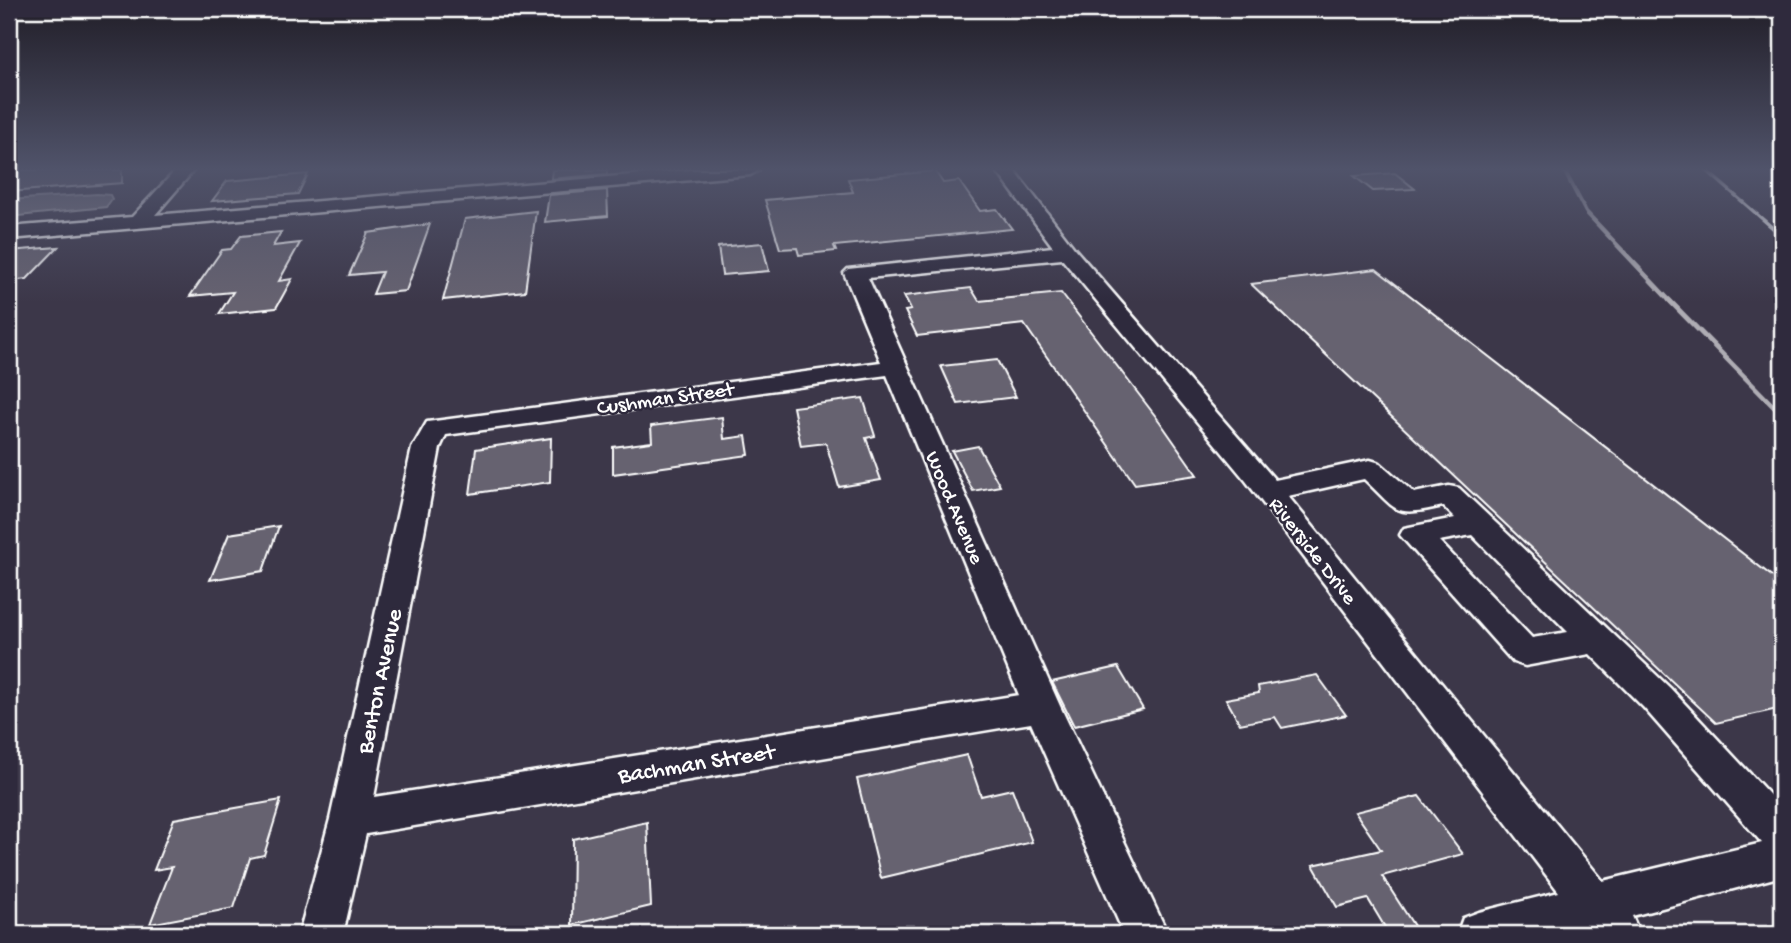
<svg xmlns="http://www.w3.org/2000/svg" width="1791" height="943" viewBox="0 0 1791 943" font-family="'Gochi Hand',sans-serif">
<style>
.water{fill:#797682;stroke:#afadb4;stroke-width:2}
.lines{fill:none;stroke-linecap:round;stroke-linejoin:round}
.stream-far1{stroke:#afadb4;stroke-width:4.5}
.stream{stroke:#afadb4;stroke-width:5}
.building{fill:#666270;stroke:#fff;stroke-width:2}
.minor-casing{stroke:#fff;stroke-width:5}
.minor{fill:#2f2a3d;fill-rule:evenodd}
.rail{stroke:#fff;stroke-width:3.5}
.labels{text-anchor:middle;stroke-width:5;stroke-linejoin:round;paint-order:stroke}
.street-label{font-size:21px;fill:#fff;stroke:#2f2a3d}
.near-street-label{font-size:24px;fill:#fff;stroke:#2f2a3d}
</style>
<rect width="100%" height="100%" fill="#3c3749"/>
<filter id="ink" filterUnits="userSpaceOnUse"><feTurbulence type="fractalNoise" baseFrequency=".0143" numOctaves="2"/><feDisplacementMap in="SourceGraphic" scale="14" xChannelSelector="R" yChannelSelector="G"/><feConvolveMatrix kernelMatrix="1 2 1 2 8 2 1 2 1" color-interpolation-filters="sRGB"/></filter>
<g filter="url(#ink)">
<polygon class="water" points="97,194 110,195 112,199 106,207 9,217 9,200"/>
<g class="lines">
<polyline class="stream-far1" points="1564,170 1586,212 1671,302"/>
<polyline class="stream" points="1669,300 1782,415"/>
</g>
<g class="building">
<polygon points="9,170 122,170 122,183 9,192"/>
<polygon points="552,170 607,170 607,174 551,179"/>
<polygon points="935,171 943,183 959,181 980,211 997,209 1012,229 834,246 836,251 799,255 797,248 780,249 765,200 853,192 848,179"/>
<polygon points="1395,173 1415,189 1373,191 1354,176"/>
<polygon points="308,174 298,194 212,201 227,181"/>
<polygon points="607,190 608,216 545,222 549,195"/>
<polygon points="536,211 525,291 443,300 465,219"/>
<polygon points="430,224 406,291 373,294 382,272 349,275 368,233"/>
<polygon points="281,232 273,246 300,243 279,281 292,279 276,308 219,314 233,292 190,296 222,250 231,249 241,236"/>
<polygon points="762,243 769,271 722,275 718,247"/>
<polygon points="58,247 27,279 9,281 9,251"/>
<polygon points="1376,269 1782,584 1782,708 1716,723 1251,284"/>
<polygon points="971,288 979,301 1061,293 1160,422 1197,475 1135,484 1024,324 917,336 905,311 911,310 904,296"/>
<polygon points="997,360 1016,397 958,404 941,366"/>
<polygon points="863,398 875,436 866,438 881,480 839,487 826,443 801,446 793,407"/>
<polygon points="722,417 724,439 746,436 749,455 613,474 613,447 652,442 651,426"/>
<polygon points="551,438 550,482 470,494 476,449"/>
<polygon points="978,446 1000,486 973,491 952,451"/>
<polygon points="279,526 263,571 210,580 229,534"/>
<polygon points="1118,667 1143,709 1074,726 1052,682"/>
<polygon points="1317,675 1346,715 1282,728 1275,717 1240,724 1226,699 1259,693 1258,686"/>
<polygon points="967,755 981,796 1012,789 1032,842 881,878 857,779"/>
<polygon points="1419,796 1463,854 1382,876 1416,929 1389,934 1368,899 1337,907 1313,865 1381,850 1355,812"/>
<polygon points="281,800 264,855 250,858 234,908 150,924 172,867 154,870 174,819"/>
<polygon points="647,822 651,906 572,925 573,839"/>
</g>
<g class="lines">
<defs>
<g id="minor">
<polygon points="176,170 194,170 155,215 691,170 759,170 750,175 9,239 9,227 132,217"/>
<path d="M996,170H1014L1074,248L1275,480L1370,460L1380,463L1414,493L1449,486L1459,488L1670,688L1782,808V876L1632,916L1640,934H1591L1586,928L1562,934H1457L1463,918L1479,912L1559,892L1246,481L1062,259L868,278L1060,706L1168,934H1124L1031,723L366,834L343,934H299L330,819L412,448L427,422L881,362L844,273L848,269L1053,247ZM887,375L1019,695L374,797L440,448L446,435ZM1364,479C1400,513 1393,517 1443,506L1455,518L1404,528L1400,535L1513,662L1525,666L1590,654L1644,708L1762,843L1603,881L1288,496ZM1472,535L1568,632L1532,638L1439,541Z"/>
</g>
</defs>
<use href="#minor" class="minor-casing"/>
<use href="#minor" class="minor"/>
<polyline class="rail" points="1706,170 1782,236"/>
</g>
</g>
<linearGradient id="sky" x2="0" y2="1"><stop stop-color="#211e28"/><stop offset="0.56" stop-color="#50536a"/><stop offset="1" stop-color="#50536a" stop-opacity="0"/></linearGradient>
<rect width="1791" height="302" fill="url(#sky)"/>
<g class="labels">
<g class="street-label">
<text transform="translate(665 397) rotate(-8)" y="7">Cushman Street</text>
<text transform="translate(956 507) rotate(67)" y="7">Wood Avenue</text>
<text transform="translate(1314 550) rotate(52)" y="7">Riverside Drive</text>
</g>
<g class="near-street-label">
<text transform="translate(378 681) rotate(-78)" y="8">Benton Avenue</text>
<text transform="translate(696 762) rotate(-9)" y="8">Bachman Street</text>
</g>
</g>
<rect width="1791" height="943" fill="none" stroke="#2f2a3d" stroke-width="35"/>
<rect x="18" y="18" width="1756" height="908" fill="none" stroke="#fff" stroke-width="2.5" filter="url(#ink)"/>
</svg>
